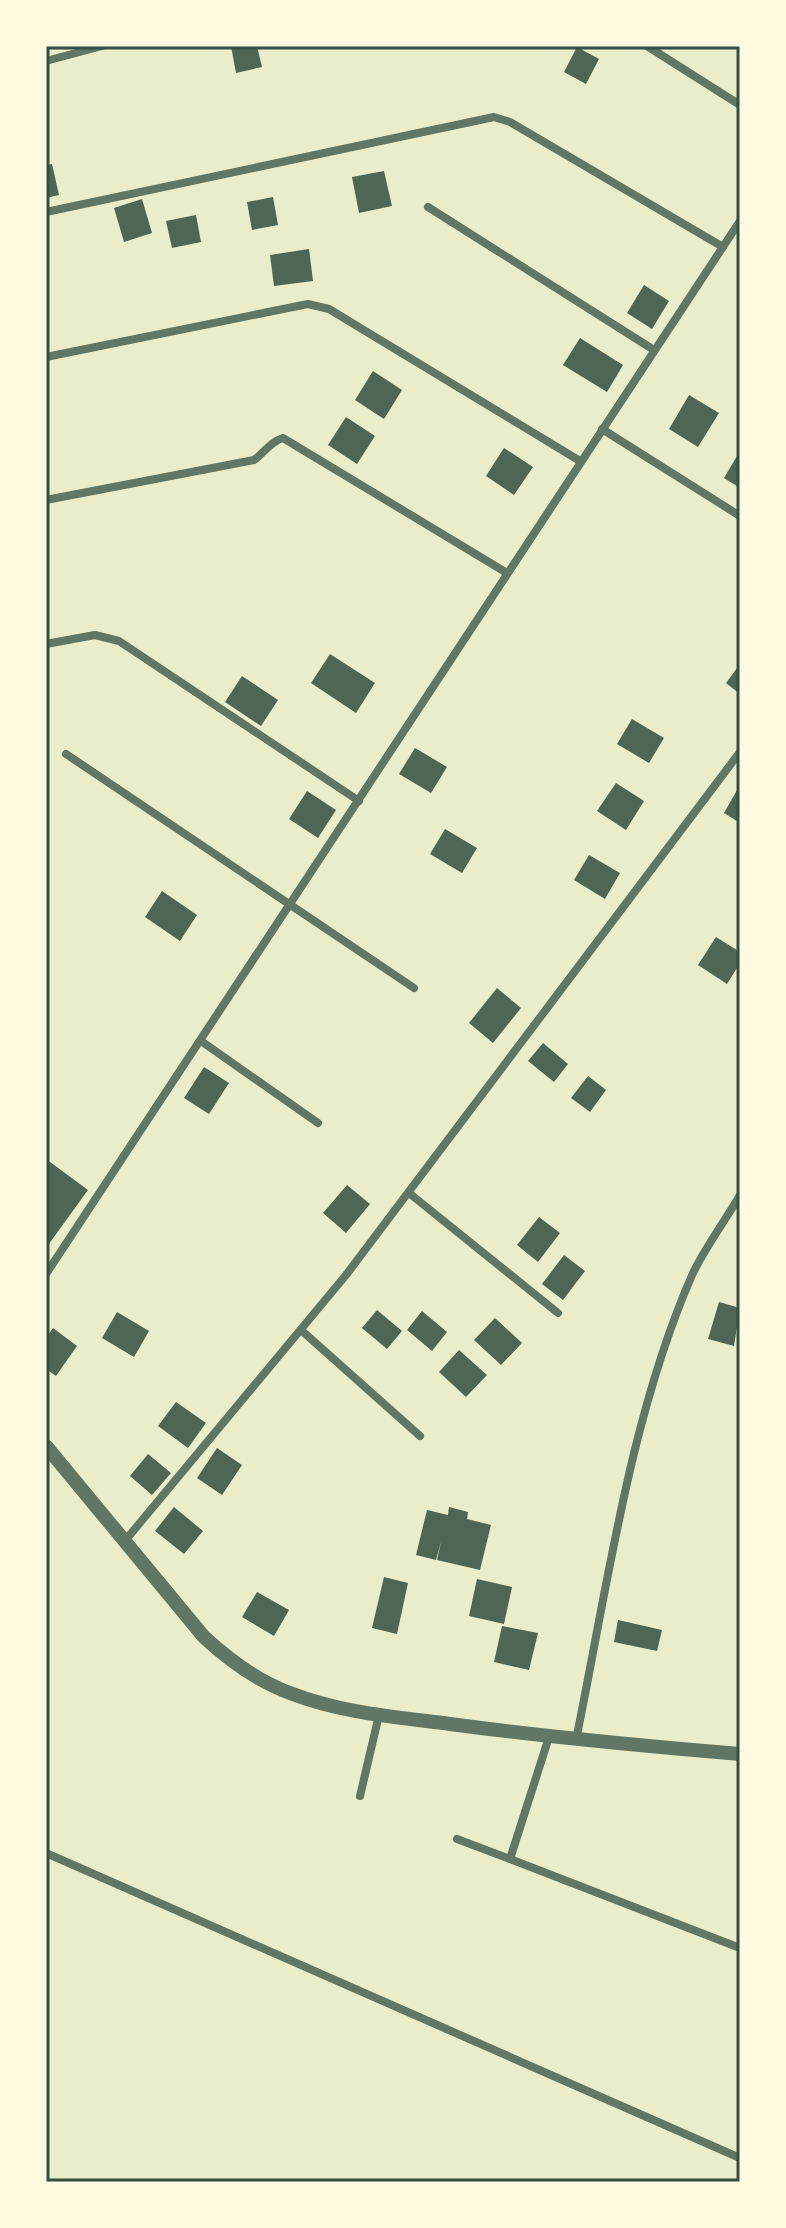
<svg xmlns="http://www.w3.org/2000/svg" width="786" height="2228" viewBox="0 0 786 2228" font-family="Commissioner,sans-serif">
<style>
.building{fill:#4f6655}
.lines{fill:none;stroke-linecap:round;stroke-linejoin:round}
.minor{stroke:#617663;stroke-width:8}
.tertiary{stroke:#617663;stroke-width:14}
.neatline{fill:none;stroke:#344e41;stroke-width:3}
</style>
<rect width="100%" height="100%" fill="#e9edc9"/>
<g class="building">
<polygon points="231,46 257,46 262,67 236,73"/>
<polygon points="577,47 599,59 586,84 564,72"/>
<polygon points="52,164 59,195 46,198 46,165"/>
<polygon points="384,171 392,206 359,213 352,177"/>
<polygon points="273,197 278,225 252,230 247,202"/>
<polygon points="142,199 152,233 124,242 114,208"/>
<polygon points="196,215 201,242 172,248 166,221"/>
<polygon points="309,249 313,281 274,286 270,255"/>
<polygon points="644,285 669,301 652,329 627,313"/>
<polygon points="580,338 623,365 607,392 563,365"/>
<polygon points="373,371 402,390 384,419 355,400"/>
<polygon points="689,395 719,413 698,447 669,429"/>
<polygon points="346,417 375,436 357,464 328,445"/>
<polygon points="504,448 533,467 514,495 486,476"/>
<polygon points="740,451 740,488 724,478"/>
<polygon points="330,654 375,683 356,713 311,683"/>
<polygon points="740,664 740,694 726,683"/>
<polygon points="242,676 278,700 261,726 225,702"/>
<polygon points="632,719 664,738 649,763 617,744"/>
<polygon points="415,748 447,767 431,793 399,774"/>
<polygon points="616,783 644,801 626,830 597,811"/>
<polygon points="740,785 740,823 724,813"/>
<polygon points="307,791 336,810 318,838 289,819"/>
<polygon points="445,829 477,848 462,873 430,854"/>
<polygon points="589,855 620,873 605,899 574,880"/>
<polygon points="162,891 197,915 180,941 145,917"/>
<polygon points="716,937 740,952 740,963 727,984 698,965"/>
<polygon points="497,988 521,1008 493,1043 469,1023"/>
<polygon points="543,1043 568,1064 554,1082 528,1061"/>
<polygon points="204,1067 229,1083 209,1114 184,1098"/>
<polygon points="588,1076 606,1090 590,1112 571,1098"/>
<polygon points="46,1159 88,1190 46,1248 49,1206"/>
<polygon points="347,1185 370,1204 346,1233 323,1213"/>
<polygon points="539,1217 560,1233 538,1262 517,1245"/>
<polygon points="564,1255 585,1271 563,1300 542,1284"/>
<polygon points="719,1302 740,1308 734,1346 708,1339"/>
<polygon points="377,1310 402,1331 387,1349 362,1328"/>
<polygon points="422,1311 447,1332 432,1351 407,1330"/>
<polygon points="117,1312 149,1331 134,1357 102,1338"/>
<polygon points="495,1318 522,1343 501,1365 474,1340"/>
<polygon points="53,1328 77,1346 56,1376 46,1369 46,1338"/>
<polygon points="459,1350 487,1375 466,1397 439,1372"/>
<polygon points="176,1402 206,1423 188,1448 158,1426"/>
<polygon points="217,1448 242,1465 222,1495 197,1478"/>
<polygon points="148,1454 171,1473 152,1495 130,1476"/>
<polygon points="174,1507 203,1531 184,1554 155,1531"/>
<polygon points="449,1507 468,1512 467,1519 491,1525 480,1570 437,1560 441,1542 436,1560 416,1555 427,1510 448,1515"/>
<polygon points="384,1577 408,1583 397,1634 372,1628"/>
<polygon points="477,1579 512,1587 504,1624 469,1616"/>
<polygon points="257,1592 289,1610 274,1636 242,1617"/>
<polygon points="618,1620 662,1630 657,1651 614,1642"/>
<polygon points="502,1626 538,1633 529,1670 494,1662"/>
</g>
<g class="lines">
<g class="minor">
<polyline points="647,46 740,105"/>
<polyline points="46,61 102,46"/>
<polyline points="428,207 654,350"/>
<polyline points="46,212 494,117 510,122 723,247"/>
<polyline points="46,357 308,304 329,309 580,461"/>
<polyline points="602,429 740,516"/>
<path d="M46,500L254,460C265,452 270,442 283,438L507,573"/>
<polyline points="46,644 95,635 119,641 359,801"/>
<polyline points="66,754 414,988"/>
<polyline points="201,1041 318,1123"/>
<polyline points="409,1193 558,1313"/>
<polyline points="46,1274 740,221"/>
<polyline points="301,1330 420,1436"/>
<polyline points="124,1542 346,1275 740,752"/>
<polyline points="549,1737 510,1859 740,1948"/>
<path d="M576,1740C607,1589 630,1415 693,1273C706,1246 725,1221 740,1195"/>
<polyline points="360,1796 379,1715"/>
<polyline points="457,1839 510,1859"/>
<polyline points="46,1853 740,2158"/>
</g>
<path class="tertiary" d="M46,1446L204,1637C229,1660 257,1681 290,1693C341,1713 396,1717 450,1724C547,1737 643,1746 740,1754"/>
</g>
<rect width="786" height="2228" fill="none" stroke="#fefae0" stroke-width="96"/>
<rect x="48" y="48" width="690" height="2132" class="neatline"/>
</svg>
